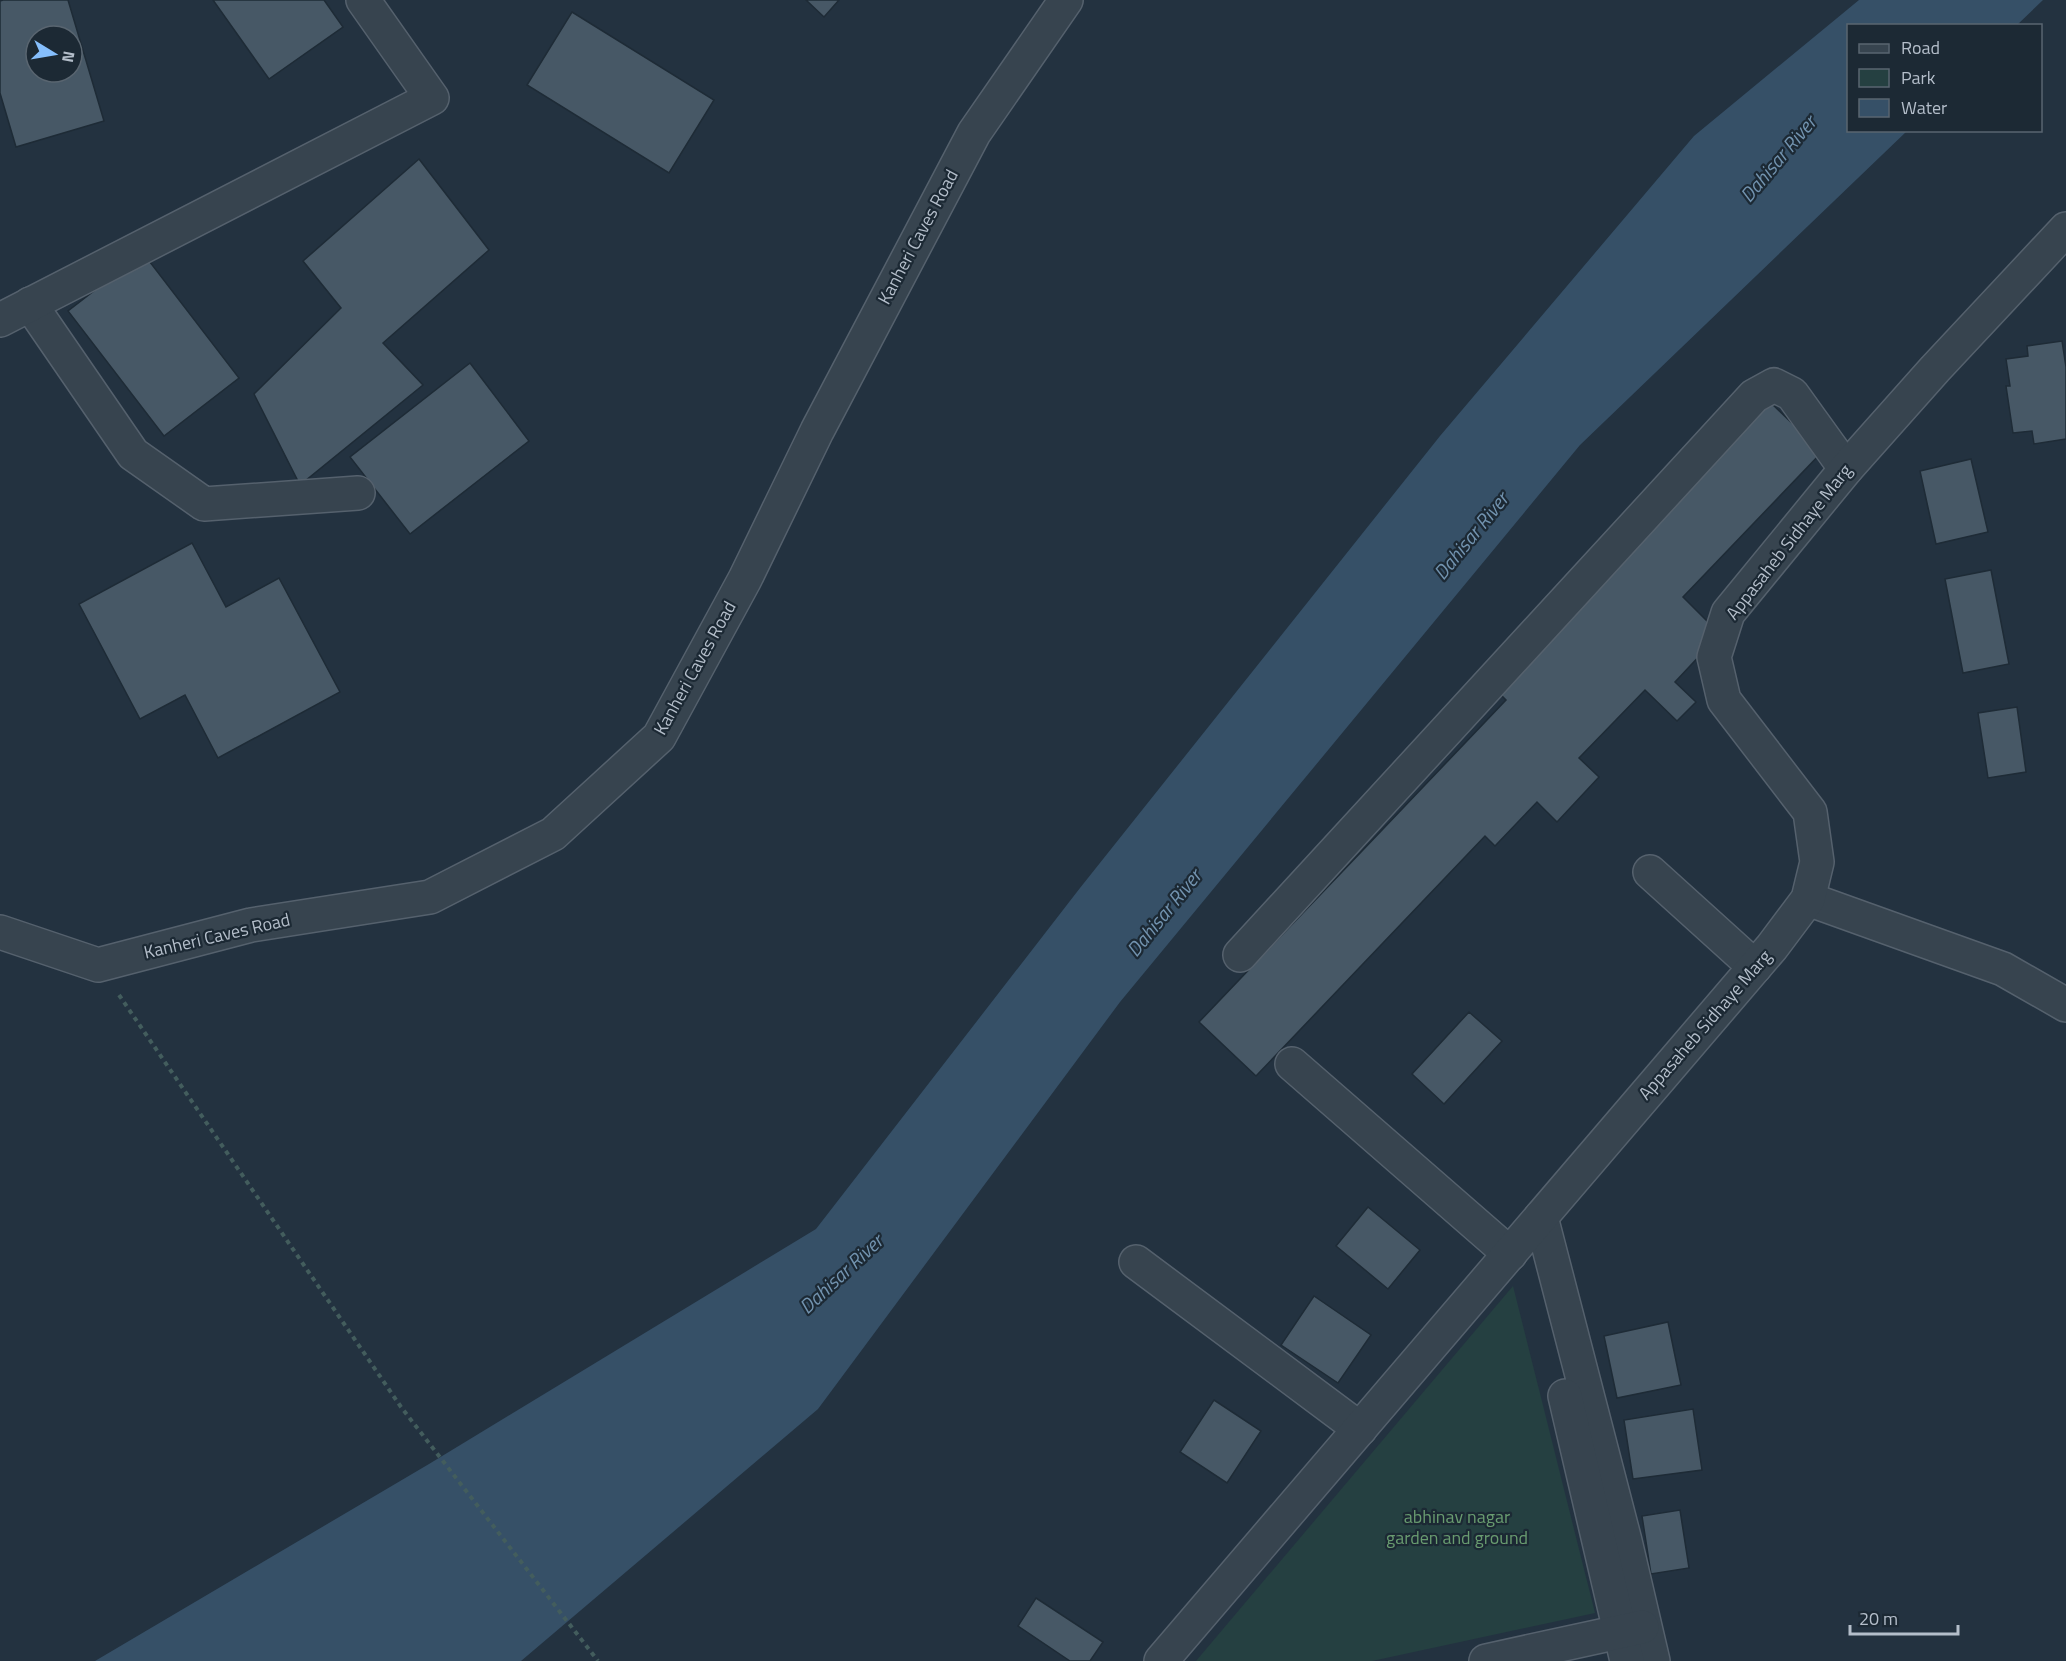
<svg xmlns="http://www.w3.org/2000/svg" width="2066" height="1661" viewBox="0 0 2066 1661" font-family="'Titillium Web',sans-serif">
<style>
.green{fill:#254041}
.water{fill:#365067}
.building{fill:#475866;stroke:#1e2b36;stroke-width:1.5;fill-rule:evenodd}
.lines{fill:none;stroke-linecap:round;stroke-linejoin:round}
.minor-casing{stroke:#55616d;stroke-width:36}
.path{stroke:#435d5d;stroke-width:4;stroke-dasharray:4.5 4.5;stroke-linecap:butt}
.minor{stroke:#37444f;stroke-width:33}
.labels{text-anchor:middle;stroke-width:4.5;stroke-linejoin:round;paint-order:stroke}
.street-label{font-size:18px;fill:#b4beca;stroke:#1c2934}
.park-label{font-size:18px;fill:#699c70;stroke:#1c2934}
.water-label{font-size:20px;font-style:italic;fill:#7293af;stroke:#1c2934}
</style>
<rect width="100%" height="100%" fill="#233240"/>
<polygon class="green" points="1513,1286 1595,1613 1372,1661 1196,1661"/>
<polygon class="water" points="1859,0 2043,0 2017,25 1848,26 1848,130 1907,131 1580,445 1120,1002 818,1409 521,1661 95,1661 429,1464 816,1229 1080,888 1440,436 1694,136"/>
<g class="building">
<path d="M3,0H68L104,121L16,147L0,93V1ZM36,36H72V72H36Z"/>
<polygon points="213,0 324,0 343,27 269,79"/>
<polygon points="806,0 839,0 824,17"/>
<polygon points="572,12 714,100 669,173 527,85"/>
<polygon points="419,159 489,250 383,343 423,385 300,485 254,394 341,308 303,261"/>
<polygon points="143,253 239,378 164,436 68,311"/>
<polygon points="2062,341 2066,367 2066,439 2034,444 2032,431 2013,433 2006,386 2010,386 2006,359 2028,356 2027,346"/>
<polygon points="470,363 529,441 410,534 350,457"/>
<polygon points="1769,401 1822,452 1683,597 1720,634 1675,682 1696,702 1677,721 1645,690 1579,758 1599,777 1557,822 1537,802 1495,846 1485,836 1256,1076 1199,1022 1506,700 1496,690"/>
<polygon points="1971,459 1988,532 1936,544 1920,471"/>
<polygon points="192,543 226,607 279,578 340,692 218,758 185,695 140,719 79,604"/>
<polygon points="1991,570 2009,664 1963,673 1945,579"/>
<polygon points="2017,707 2026,772 1988,778 1978,713"/>
<polygon points="1469,1012 1502,1041 1444,1104 1412,1074"/>
<polygon points="1368,1207 1420,1250 1388,1289 1336,1246"/>
<polygon points="1314,1296 1371,1335 1338,1383 1281,1345"/>
<polygon points="1668,1322 1681,1385 1617,1398 1604,1336"/>
<polygon points="1214,1400 1261,1431 1227,1483 1180,1452"/>
<polygon points="1693,1409 1702,1470 1633,1479 1624,1420"/>
<polygon points="1680,1510 1689,1568 1651,1574 1642,1516"/>
<polygon points="1036,1598 1103,1642 1090,1661 1070,1661 1018,1626"/>
</g>
<g class="lines">
<defs>
<g id="minor">
<polyline points="30,304 133,454 204,504 358,493"/>
<polyline points="0,320 432,98 363,0"/>
<polyline points="1650,872 1755,967"/>
<polyline points="1808,899 2003,969 2066,1005"/>
<polyline points="0,932 98,965 251,925 430,897 553,834 659,737 745,579 817,431 974,133 1066,0"/>
<polyline points="1240,955 1754,396 1774,385 1792,394 1846,469"/>
<polyline points="1292,1064 1510,1254"/>
<polyline points="1541,1217 1625,1541 1653,1661"/>
<polyline points="1136,1262 1360,1429"/>
<polyline points="1565,1396 1627,1661"/>
<polyline points="1161,1661 1772,947 1808,899 1817,862 1810,812 1724,700 1714,657 1728,613 1846,469 1935,369 2066,229"/>
<polyline points="1486,1661 1642,1627"/>
</g>
</defs>
<use href="#minor" class="minor-casing"/>
<polyline class="path" points="119,995 401,1407 598,1661"/>
<use href="#minor" class="minor"/>
</g>
<g class="labels">
<g class="street-label">
<text transform="translate(918 237) rotate(-62)" y="6">Kanheri Caves Road</text>
<text transform="translate(1789 542) rotate(-52)" y="6">Appasaheb Sidhaye Marg</text>
<text transform="translate(695 668) rotate(-61)" y="6">Kanheri Caves Road</text>
<text transform="translate(217 936) rotate(-13)" y="6">Kanheri Caves Road</text>
<text transform="translate(1705 1025) rotate(-49)" y="6">Appasaheb Sidhaye Marg</text>
</g>
<g class="park-label">
<text x="1457" y="1523">abhinav nagar<tspan x="1457" dy="21">garden and ground</tspan></text>
</g>
<g class="water-label">
<text transform="translate(1778 159) rotate(-50)" y="7">Dahisar River</text>
<text transform="translate(1471 536) rotate(-51)" y="7">Dahisar River</text>
<text transform="translate(1164 913) rotate(-51)" y="7">Dahisar River</text>
<text transform="translate(841 1274) rotate(-43)" y="7">Dahisar River</text>
</g>
</g>
<rect x="1847" y="24" width="195" height="108" fill="#1c2934" stroke="#596570" stroke-width="1.5"/>
<rect x="1859" y="44" width="30" height="9" fill="#37444f" stroke="#596570" stroke-width="1.5"/>
<text x="1901" y="54" font-size="18" fill="#b4beca">Road</text>
<rect x="1859" y="69" width="30" height="18" fill="#254041" stroke="#596570" stroke-width="1.5"/>
<text x="1901" y="84" font-size="18" fill="#b4beca">Park</text>
<rect x="1859" y="99" width="30" height="18" fill="#365067" stroke="#596570" stroke-width="1.5"/>
<text x="1901" y="114" font-size="18" fill="#b4beca">Water</text>
<g transform="translate(54 54) rotate(101)"><circle r="28" fill="#1c2934" stroke="#596570" stroke-width="1.5"/>
<path d="M0-4.5L10 22L0 15L-10 22Z" fill="#86bffd"/>
<text y="-9" font-size="16" font-weight="bold" text-anchor="middle" fill="#b4beca">N</text>
</g>
<path d="M1850 1625v9h108v-9" fill="none" stroke="#b4beca" stroke-width="3"/>
<text x="1859" y="1625" font-size="18" fill="#b4beca" stroke="#1c2934" stroke-width="4.5" paint-order="stroke">20 m</text>
</svg>
